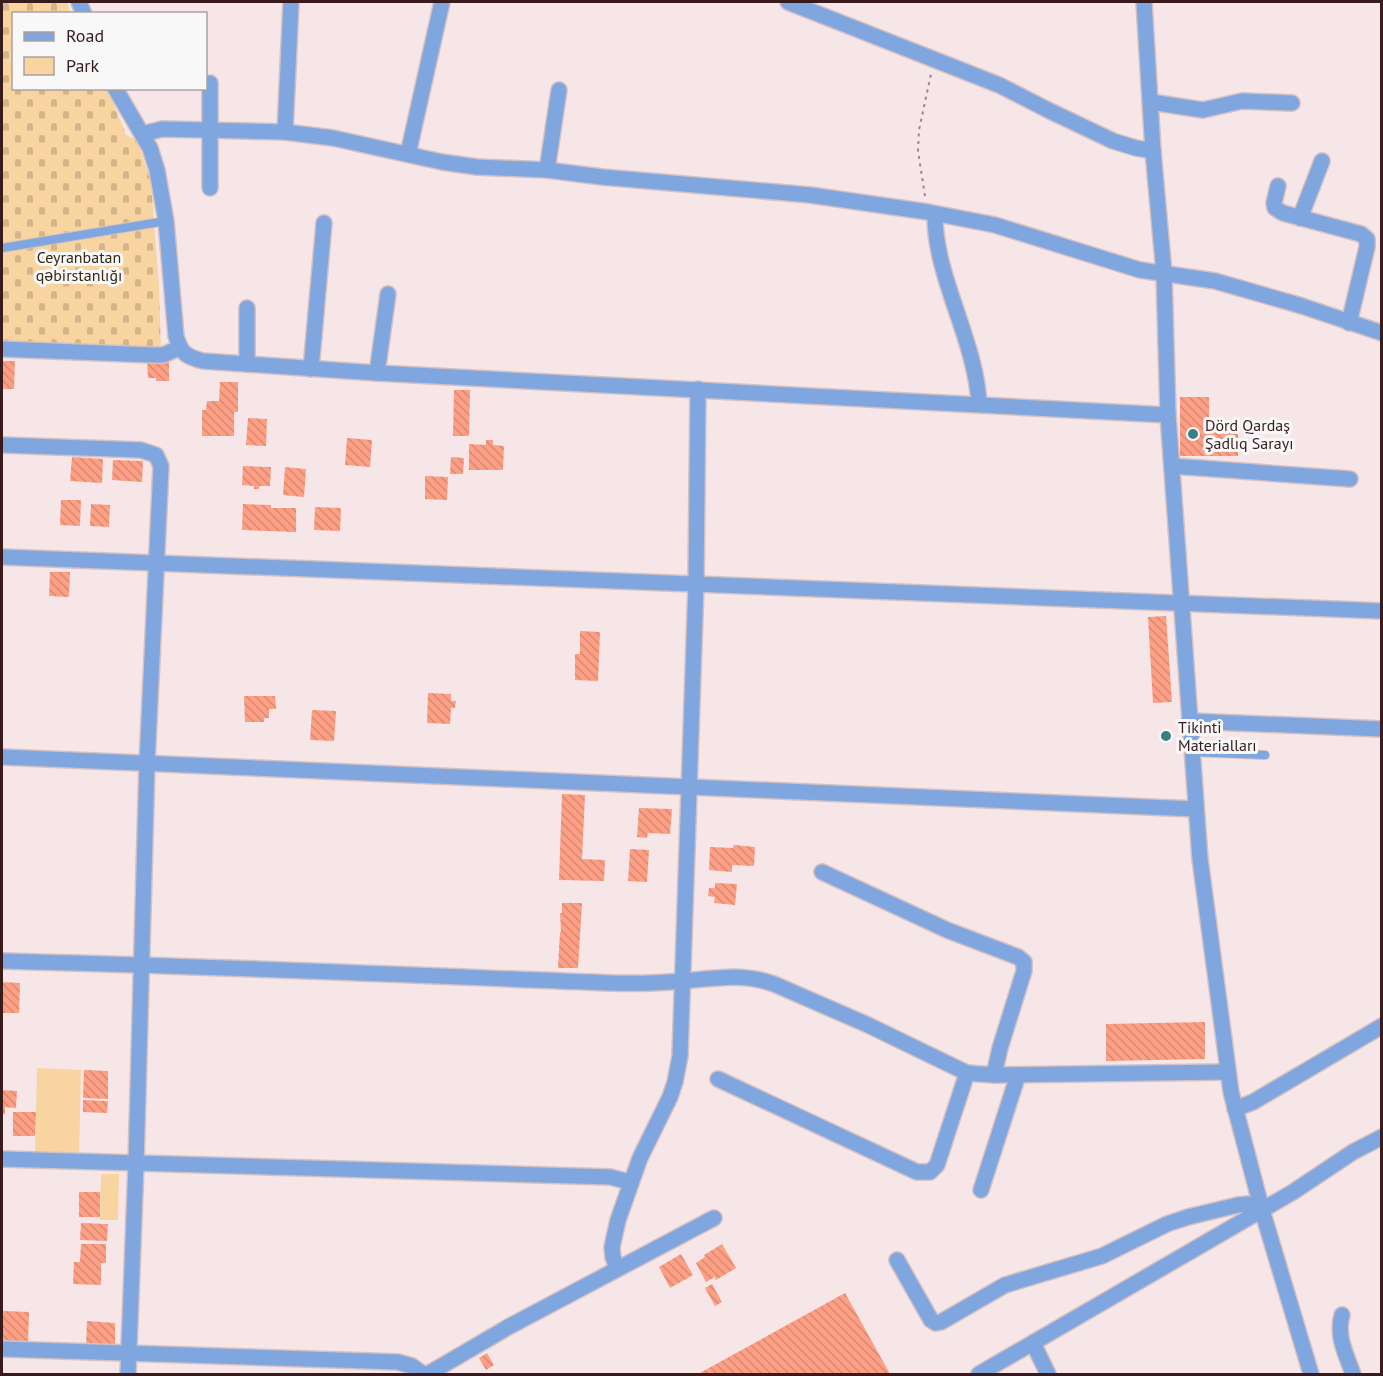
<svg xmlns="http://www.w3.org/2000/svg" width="1383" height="1376" viewBox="0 0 1383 1376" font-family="'PT Sans',sans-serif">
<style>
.green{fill:#f7d4a0}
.cemetery{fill:url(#cemetery-stones)}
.building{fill:url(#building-back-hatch)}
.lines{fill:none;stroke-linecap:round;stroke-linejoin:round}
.service-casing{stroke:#d5c1c3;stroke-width:10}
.minor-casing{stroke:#d5c1c3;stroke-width:18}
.path{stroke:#9d8688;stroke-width:2;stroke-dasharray:3 4.5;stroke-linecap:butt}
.service{stroke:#7fa6df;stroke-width:8}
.minor{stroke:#7fa6df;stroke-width:15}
.poi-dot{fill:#388082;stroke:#f8f8f8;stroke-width:2}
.labels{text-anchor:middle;stroke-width:6;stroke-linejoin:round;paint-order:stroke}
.park-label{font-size:16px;fill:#342815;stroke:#f8f8f8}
.poi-label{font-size:16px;fill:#391b1d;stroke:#f8f8f8;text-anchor:start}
</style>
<defs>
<pattern id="cemetery-stones" width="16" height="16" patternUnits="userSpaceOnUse" patternTransform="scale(1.5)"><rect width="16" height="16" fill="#f7d4a0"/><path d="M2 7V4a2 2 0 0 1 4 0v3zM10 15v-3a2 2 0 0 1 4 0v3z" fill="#d4b589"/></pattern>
<pattern id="building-back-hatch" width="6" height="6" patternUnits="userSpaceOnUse" patternTransform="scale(1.5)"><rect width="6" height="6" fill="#fc9f84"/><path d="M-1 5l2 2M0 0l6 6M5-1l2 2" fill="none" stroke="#d98872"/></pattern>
</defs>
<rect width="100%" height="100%" fill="#f7e6e7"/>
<g class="green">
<polygon points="37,1068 81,1070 79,1155 35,1154"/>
<polygon points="101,1174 119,1174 118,1220 100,1220"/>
</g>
<polygon class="cemetery" points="2,2 67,2 70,13 14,14 14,88 108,89 126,135 137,140 151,182 159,288 161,350 2,343"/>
<g class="building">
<polygon points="147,359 169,359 169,381 156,381 156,378 148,378"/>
<polygon points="2,361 15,361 14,389 2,389"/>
<polygon points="220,382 238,382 238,412 234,412 234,436 202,436 202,410 206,410 207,401 219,401"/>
<polygon points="454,390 470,390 469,436 453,436"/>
<polygon points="1180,397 1209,397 1209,424 1238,424 1238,456 1180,456"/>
<polygon points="248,418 267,419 266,446 246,445"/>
<polygon points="347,438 372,440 370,467 345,465"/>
<polygon points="486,440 493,440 493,445 504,446 503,470 469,470 469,444 486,445"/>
<polygon points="72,457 103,459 102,483 70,481"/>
<polygon points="451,457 464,458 463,474 450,474"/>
<polygon points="113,460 143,461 142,482 112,480"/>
<polygon points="243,466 271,467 270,486 259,486 259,489 254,489 254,486 242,485"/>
<polygon points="285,467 306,469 304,497 283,495"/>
<polygon points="425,476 448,477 447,500 425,499"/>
<polygon points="61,500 81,500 80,526 60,525"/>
<polygon points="91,504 110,505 109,527 90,526"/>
<polygon points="243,504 271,505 271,508 296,508 296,532 242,530"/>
<polygon points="315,507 341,508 340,531 314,530"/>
<polygon points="50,572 70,572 69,597 49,596"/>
<polygon points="1166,616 1172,702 1153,703 1148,617"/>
<polygon points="580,631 600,632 598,681 575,680 575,654 580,654"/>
<polygon points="428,693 451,694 451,701 456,701 455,708 451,708 450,724 427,723"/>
<polygon points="244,696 275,696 276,709 269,709 269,718 264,718 264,722 245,722"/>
<polygon points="312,710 336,711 334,741 310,740"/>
<polygon points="562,794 585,795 582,859 605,860 604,881 559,880"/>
<polygon points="639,808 672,809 670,834 648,833 647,838 637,837"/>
<polygon points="734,845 755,847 754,866 732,865 732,872 709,870 710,847 733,848"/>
<polygon points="630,849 649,850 647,882 628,881"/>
<polygon points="715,883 737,884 735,905 714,903 715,897 708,896 709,888 715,888"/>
<polygon points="562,903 582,903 578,968 558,968 560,932 561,932 560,913 562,913"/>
<polygon points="2,982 20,983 19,1013 2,1013"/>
<polygon points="1205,1022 1205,1059 1106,1061 1106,1024"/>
<polygon points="84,1070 108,1071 108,1099 83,1098"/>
<polygon points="2,1090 17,1091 16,1108 5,1107 5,1114 2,1114"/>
<polygon points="83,1100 108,1101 107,1113 83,1112"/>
<polygon points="13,1112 36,1112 35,1136 13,1136"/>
<rect x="79" y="1192" width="21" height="25"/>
<polygon points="81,1223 108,1224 107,1241 80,1240"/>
<polygon points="81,1244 106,1244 106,1263 101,1263 101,1285 73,1284 74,1262 80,1262"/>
<polygon points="722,1244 736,1268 716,1280 715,1277 706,1282 696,1263 705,1257 704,1255"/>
<polygon points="681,1254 693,1275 670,1288 659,1267"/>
<polygon points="712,1284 722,1302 715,1306 705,1288"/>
<polygon points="845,1293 890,1374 698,1374"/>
<polygon points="3,1311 29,1312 28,1343 2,1342"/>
<polygon points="87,1321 115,1323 115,1347 86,1346"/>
<polygon points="487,1353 494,1365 486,1370 479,1358"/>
</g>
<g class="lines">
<defs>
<g id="service">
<polyline points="2,248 166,221"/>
<polyline points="1191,752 1265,755"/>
</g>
<g id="minor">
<polyline points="79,2 84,14"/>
<polyline points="788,2 999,85 1050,111 1113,141 1136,148 1153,151"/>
<polyline points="1144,2 1153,151 1164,273 1168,415 1200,859 1231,1092 1262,1210 1311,1374"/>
<path d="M115,88L150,148L157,170L166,221L176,336C181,353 186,357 203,361L377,373L1168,415"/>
<polyline points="1151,102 1203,110 1242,101 1292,103"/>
<polyline points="285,132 291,2"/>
<polyline points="142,134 162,129 285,132 333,138 442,162 477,167 547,170 602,177 810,195 928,212 995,225 1140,270 1215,281 1302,306 1382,333"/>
<polyline points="408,154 442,2"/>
<polyline points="547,170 559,90"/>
<polyline points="1278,186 1274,203 1275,208 1283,213 1361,234 1367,239 1367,247 1349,323"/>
<polyline points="210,188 210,83"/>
<path d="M935,214C934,276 976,340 979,404"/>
<polyline points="1300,218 1322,161"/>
<polyline points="2,349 153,355 163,355 179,348"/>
<polyline points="247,364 247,308"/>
<polyline points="311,369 324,223"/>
<polyline points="377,373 388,294"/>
<polyline points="2,445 141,450 156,455 161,466 147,764 136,1164 128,1374"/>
<polyline points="1172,466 1350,479"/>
<polyline points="2,557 1382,611"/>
<polyline points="1189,721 1382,729"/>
<polyline points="2,757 1195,809"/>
<polyline points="822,872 947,930 1018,957 1024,962 1024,971 1000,1048 994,1075"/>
<path d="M2,961C205,966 408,975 611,983C635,984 659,983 684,981C715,978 744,973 774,984L868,1025L967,1073L994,1075L1227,1072"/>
<polyline points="718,1079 917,1172 930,1172 937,1165 967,1073"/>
<polyline points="1235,1109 1253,1102 1382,1026"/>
<polyline points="2,1159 610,1177 630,1182"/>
<polyline points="981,1190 1018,1075"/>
<polyline points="897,1260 931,1320 936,1323 941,1322 1005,1285 1102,1256 1167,1224 1188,1217 1238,1205 1248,1204 1262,1210"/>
<polyline points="617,1269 613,1257 612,1247 618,1220 640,1158 670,1097 675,1082 680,1056 696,584 698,389"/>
<path d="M1342,1315C1336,1336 1346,1354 1353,1374"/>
<polyline points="1033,1343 1048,1374"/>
<polyline points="2,1349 398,1362 412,1366 423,1374"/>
<polyline points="428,1374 510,1326 714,1218"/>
<polyline points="979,1374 1293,1192 1353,1152 1382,1137"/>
</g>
</defs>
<use href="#service" class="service-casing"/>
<use href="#minor" class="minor-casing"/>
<polyline class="path" points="925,196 918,151 919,130 931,74"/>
<use href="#service" class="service"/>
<use href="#minor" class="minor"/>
</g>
<g class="poi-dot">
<circle cx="1193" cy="434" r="6"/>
<circle cx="1166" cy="736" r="6"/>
</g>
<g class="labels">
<g class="park-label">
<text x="79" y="263">Ceyranbatan<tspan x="79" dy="18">qəbirstanlığı</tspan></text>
</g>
<g class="poi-label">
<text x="1205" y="431">Dörd Qardaş<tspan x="1205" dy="18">Şadlıq Sarayı</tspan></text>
<text x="1178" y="733">Tikinti<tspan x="1178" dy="18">Materialları</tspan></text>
</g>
</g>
<rect width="1383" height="1376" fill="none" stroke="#391b1d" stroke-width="6"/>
<rect x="12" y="12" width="195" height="78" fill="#f8f8f8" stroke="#aca0a0" stroke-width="1.5"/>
<rect x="24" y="32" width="30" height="9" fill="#7fa6df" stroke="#aca0a0" stroke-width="1.5"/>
<text x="66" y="42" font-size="18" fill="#391b1d">Road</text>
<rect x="24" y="57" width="30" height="18" fill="#f7d4a0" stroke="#aca0a0" stroke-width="1.5"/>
<text x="66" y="72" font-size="18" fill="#391b1d">Park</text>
</svg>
